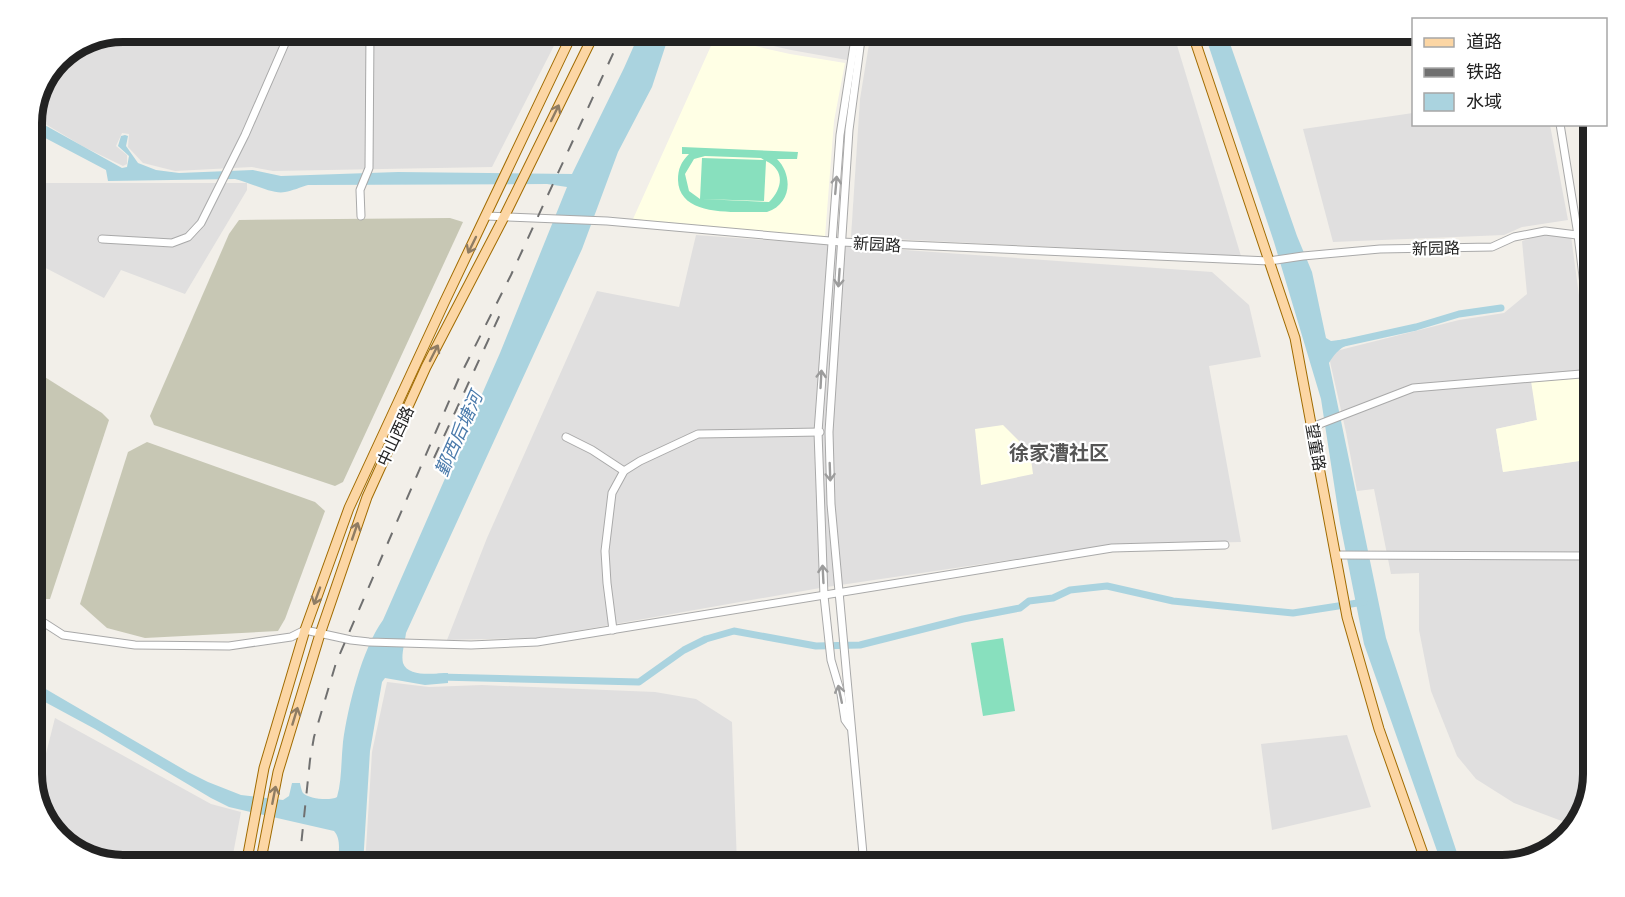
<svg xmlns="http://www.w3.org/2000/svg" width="1625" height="897" viewBox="0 0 1625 897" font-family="Barlow,'Noto Sans SC',sans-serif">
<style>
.residential{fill:#e0dfdf}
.education{fill:#ffffe5}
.construction{fill:#c7c7b4}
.grass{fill:#cdebb0}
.pitch{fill:#88e0be;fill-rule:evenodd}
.water{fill:#aad3df}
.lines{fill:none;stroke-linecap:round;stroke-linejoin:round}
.canal{stroke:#aad3df;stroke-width:7}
.minor-casing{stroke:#a9a9a9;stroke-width:9}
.major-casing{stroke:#a06b00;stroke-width:11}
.minor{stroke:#fff;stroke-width:7}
.major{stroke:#fcd6a4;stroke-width:9}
.rail{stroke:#707070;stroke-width:2;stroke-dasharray:12 12;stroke-linecap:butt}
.oneway{stroke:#8f7c63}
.oneway2{stroke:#9c9c9c}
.labels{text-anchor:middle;stroke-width:4.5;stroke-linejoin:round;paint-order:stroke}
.street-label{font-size:16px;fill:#222;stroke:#fff}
.water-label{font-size:18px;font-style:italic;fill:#4a7aab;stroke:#fff}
.quarter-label{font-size:20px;font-weight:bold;fill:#555;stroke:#fff}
.rim{fill:none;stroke:#222;stroke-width:8}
</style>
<rect width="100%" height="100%" fill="#f2efe9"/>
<g class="residential">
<polygon points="123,32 561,32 492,167 273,171 252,167 175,171 143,163 128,147 129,134 122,133 116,146 127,155 127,164 123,166 84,147 32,116 59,58"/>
<polygon points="710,32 852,32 847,60 791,50"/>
<polygon points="871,32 1173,32 1241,256 851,237 860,99"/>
<polygon points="1413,113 1414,124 1550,125 1568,220 1522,227 1504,235 1333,242 1303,129"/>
<polygon points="32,183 247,183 247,190 185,294 121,270 104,298 32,261"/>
<polygon points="1545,234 1571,236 1590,377 1593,377 1593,404 1590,378 1532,381 1537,420 1496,429 1503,472 1593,459 1593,774 1581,819 1575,826 1514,803 1476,779 1457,756 1431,691 1419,630 1419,573 1391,574 1374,489 1357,491 1346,432 1328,353 1459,320 1504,313 1527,294 1522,241"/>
<polygon points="696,235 1212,272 1249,305 1261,357 1209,366 1241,542 1112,545 820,588 536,638 447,640 487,538 597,291 679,307"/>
<polygon points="387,682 429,687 482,685 655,692 696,699 732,722 737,865 365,865 372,752"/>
<polygon points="55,718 211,804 241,812 231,865 123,865 78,853 47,824 36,793"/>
<polygon points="1347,735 1371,807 1272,830 1261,744"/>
</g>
<g class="education">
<polygon points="715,37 790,54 845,63 834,121 825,237 633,219"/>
<polygon points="1590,378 1593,404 1593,459 1503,472 1496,429 1537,420 1531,381"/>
<polygon points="1003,425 1030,452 1033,474 981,485 975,429"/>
</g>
<g class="construction">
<polygon points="450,218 463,222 343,482 335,486 154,425 150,416 229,234 239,220"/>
<polygon points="32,369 102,413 109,420 50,599 32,599"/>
<polygon points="147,442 315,502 325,511 285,619 278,631 145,638 107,628 80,604 128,452"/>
</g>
<polygon class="grass" points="1582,246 1593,247 1593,341"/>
<g class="pitch">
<path d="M682,147L798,152L797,159H777C793,175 792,204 767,212C740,211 679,219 678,180C678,169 681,162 689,154H682ZM705,156L761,158L764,160L702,158L700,199L689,191L685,174L694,159ZM766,161C785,170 783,188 769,202L701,199L764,201Z"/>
<polygon points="1003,638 1015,711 983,716 971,643"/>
</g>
<g class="water">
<path d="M640,32H670L652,87L618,152L582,249L406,633C405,642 401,655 403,663C408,678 436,673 448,673V683L425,685L385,678L382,682L370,751L363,865H338C338,854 342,840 334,831L229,807L211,798L95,729L32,695V681L188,772L208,782L241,795L283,800L289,796L292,783H300C300,784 302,792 303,793C308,799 331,801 337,797C342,780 341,760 343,742C348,706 362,649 383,620L500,353L567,187L547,184L308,185C301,187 292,191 285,192C273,195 249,182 235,179L108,181L106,170L32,131V118L122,168L127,167L129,156L118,146L121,136L125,135L128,136L126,146L138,163L156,170L179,173L253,170L281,176L398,172L572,174L624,68Z"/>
<path d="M1204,32H1226L1297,236L1312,272L1326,338L1331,341L1347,339L1348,345C1339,348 1333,356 1329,363L1386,638L1461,865H1442L1364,644L1340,523L1321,399L1274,242Z"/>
</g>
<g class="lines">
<g class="canal">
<polyline points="1339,344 1416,327 1459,314 1501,308"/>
<polyline points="439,677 639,682 684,650 706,639 734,631 816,646 860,645 963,619 1020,608 1029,601 1053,598 1070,590 1107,586 1173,601 1293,613 1364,602"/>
</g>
<defs>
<g id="minor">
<polyline points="862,32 849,130 829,432 831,504 864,865"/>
<polyline points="1560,124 1578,235 1593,359"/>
<polyline points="361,216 360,190 369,168 370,32"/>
<polyline points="486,216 607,221 841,242 1269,261 1303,256 1380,249 1492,247 1514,237 1545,231 1593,237"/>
<polyline points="102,239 172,243 188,237 201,223 245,135 290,32"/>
<polyline points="1312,427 1413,388 1593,373"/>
<polyline points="566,437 592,450 624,471"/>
<polyline points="1335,555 1593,556"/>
<polyline points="32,615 63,635 135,645 229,646 291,637 305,630 351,640 369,642 471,645 537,642 1112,548 1225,545"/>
<polyline points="613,630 607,583 605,551 612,493 624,471 640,461 698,434 820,432"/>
<polyline points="850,727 845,720 841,694 831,660 824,596 818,432 840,135 856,32"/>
</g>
<g id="major">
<polyline points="1192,32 1295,338 1347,617 1379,729 1427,865"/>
<polyline points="246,865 264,768 305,630 349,508 444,303 573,32"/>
<polyline points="260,865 278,772 320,634 367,497 426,367 504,217 595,32"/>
</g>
</defs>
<use href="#minor" class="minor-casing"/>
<use href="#major" class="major-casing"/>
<use href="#minor" class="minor"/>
<use href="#major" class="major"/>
<g class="rail">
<polyline points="434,458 503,308"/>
<polyline points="299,865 310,760 314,737 336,663 459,378 511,275 623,32"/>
</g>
</g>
<defs><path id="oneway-shaft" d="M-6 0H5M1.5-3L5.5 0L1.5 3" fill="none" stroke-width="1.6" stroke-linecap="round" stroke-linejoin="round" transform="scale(1.5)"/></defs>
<g class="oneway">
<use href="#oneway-shaft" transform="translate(555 113) rotate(-64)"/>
<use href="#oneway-shaft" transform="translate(472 245) rotate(116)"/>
<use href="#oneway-shaft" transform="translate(434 353) rotate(-63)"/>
<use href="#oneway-shaft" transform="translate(355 531) rotate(-71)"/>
<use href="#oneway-shaft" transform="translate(317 596) rotate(110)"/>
<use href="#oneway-shaft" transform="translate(295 716) rotate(-73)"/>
<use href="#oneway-shaft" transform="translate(274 795) rotate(-79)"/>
</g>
<g class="oneway2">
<use href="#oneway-shaft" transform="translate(836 185) rotate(-85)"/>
<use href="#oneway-shaft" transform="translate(839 278) rotate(94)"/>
<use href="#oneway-shaft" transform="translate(821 379) rotate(-87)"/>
<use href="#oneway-shaft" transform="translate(830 472) rotate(88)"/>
<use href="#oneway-shaft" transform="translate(823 574) rotate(-93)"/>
<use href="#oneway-shaft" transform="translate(840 694) rotate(-102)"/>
</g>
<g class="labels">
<g class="street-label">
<text transform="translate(877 244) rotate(3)" y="6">新园路</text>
<text transform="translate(1436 248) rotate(-1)" y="6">新园路</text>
<text transform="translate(395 436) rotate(-65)" y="6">中山西路</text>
<text transform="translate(1316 447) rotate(80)" y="6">望童路</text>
</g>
<g class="water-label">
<text transform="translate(459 434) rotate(-66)" y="6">鄞西后塘河</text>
</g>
<g class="quarter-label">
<text x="1059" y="460">徐家漕社区</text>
</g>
</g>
<path d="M0 0H1625V897H0ZM123 42H1502A81 81 0 0 1 1583 123V774A81 81 0 0 1 1502 855H123A81 81 0 0 1 42 774V123A81 81 0 0 1 123 42Z" fill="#fff" fill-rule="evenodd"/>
<path class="rim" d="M123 42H1502A81 81 0 0 1 1583 123V774A81 81 0 0 1 1502 855H123A81 81 0 0 1 42 774V123A81 81 0 0 1 123 42Z"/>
<rect x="1412" y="18" width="195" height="108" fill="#ffffff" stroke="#a7a7a7" stroke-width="1.5"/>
<rect x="1424" y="38" width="30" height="9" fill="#fcd6a4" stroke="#a7a7a7" stroke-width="1.5"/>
<text x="1466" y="48" font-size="18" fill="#222222">道路</text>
<rect x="1424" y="68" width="30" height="9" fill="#707070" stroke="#a7a7a7" stroke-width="1.5"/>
<text x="1466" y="78" font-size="18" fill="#222222">铁路</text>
<rect x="1424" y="93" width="30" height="18" fill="#aad3df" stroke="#a7a7a7" stroke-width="1.5"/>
<text x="1466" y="108" font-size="18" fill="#222222">水域</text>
</svg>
